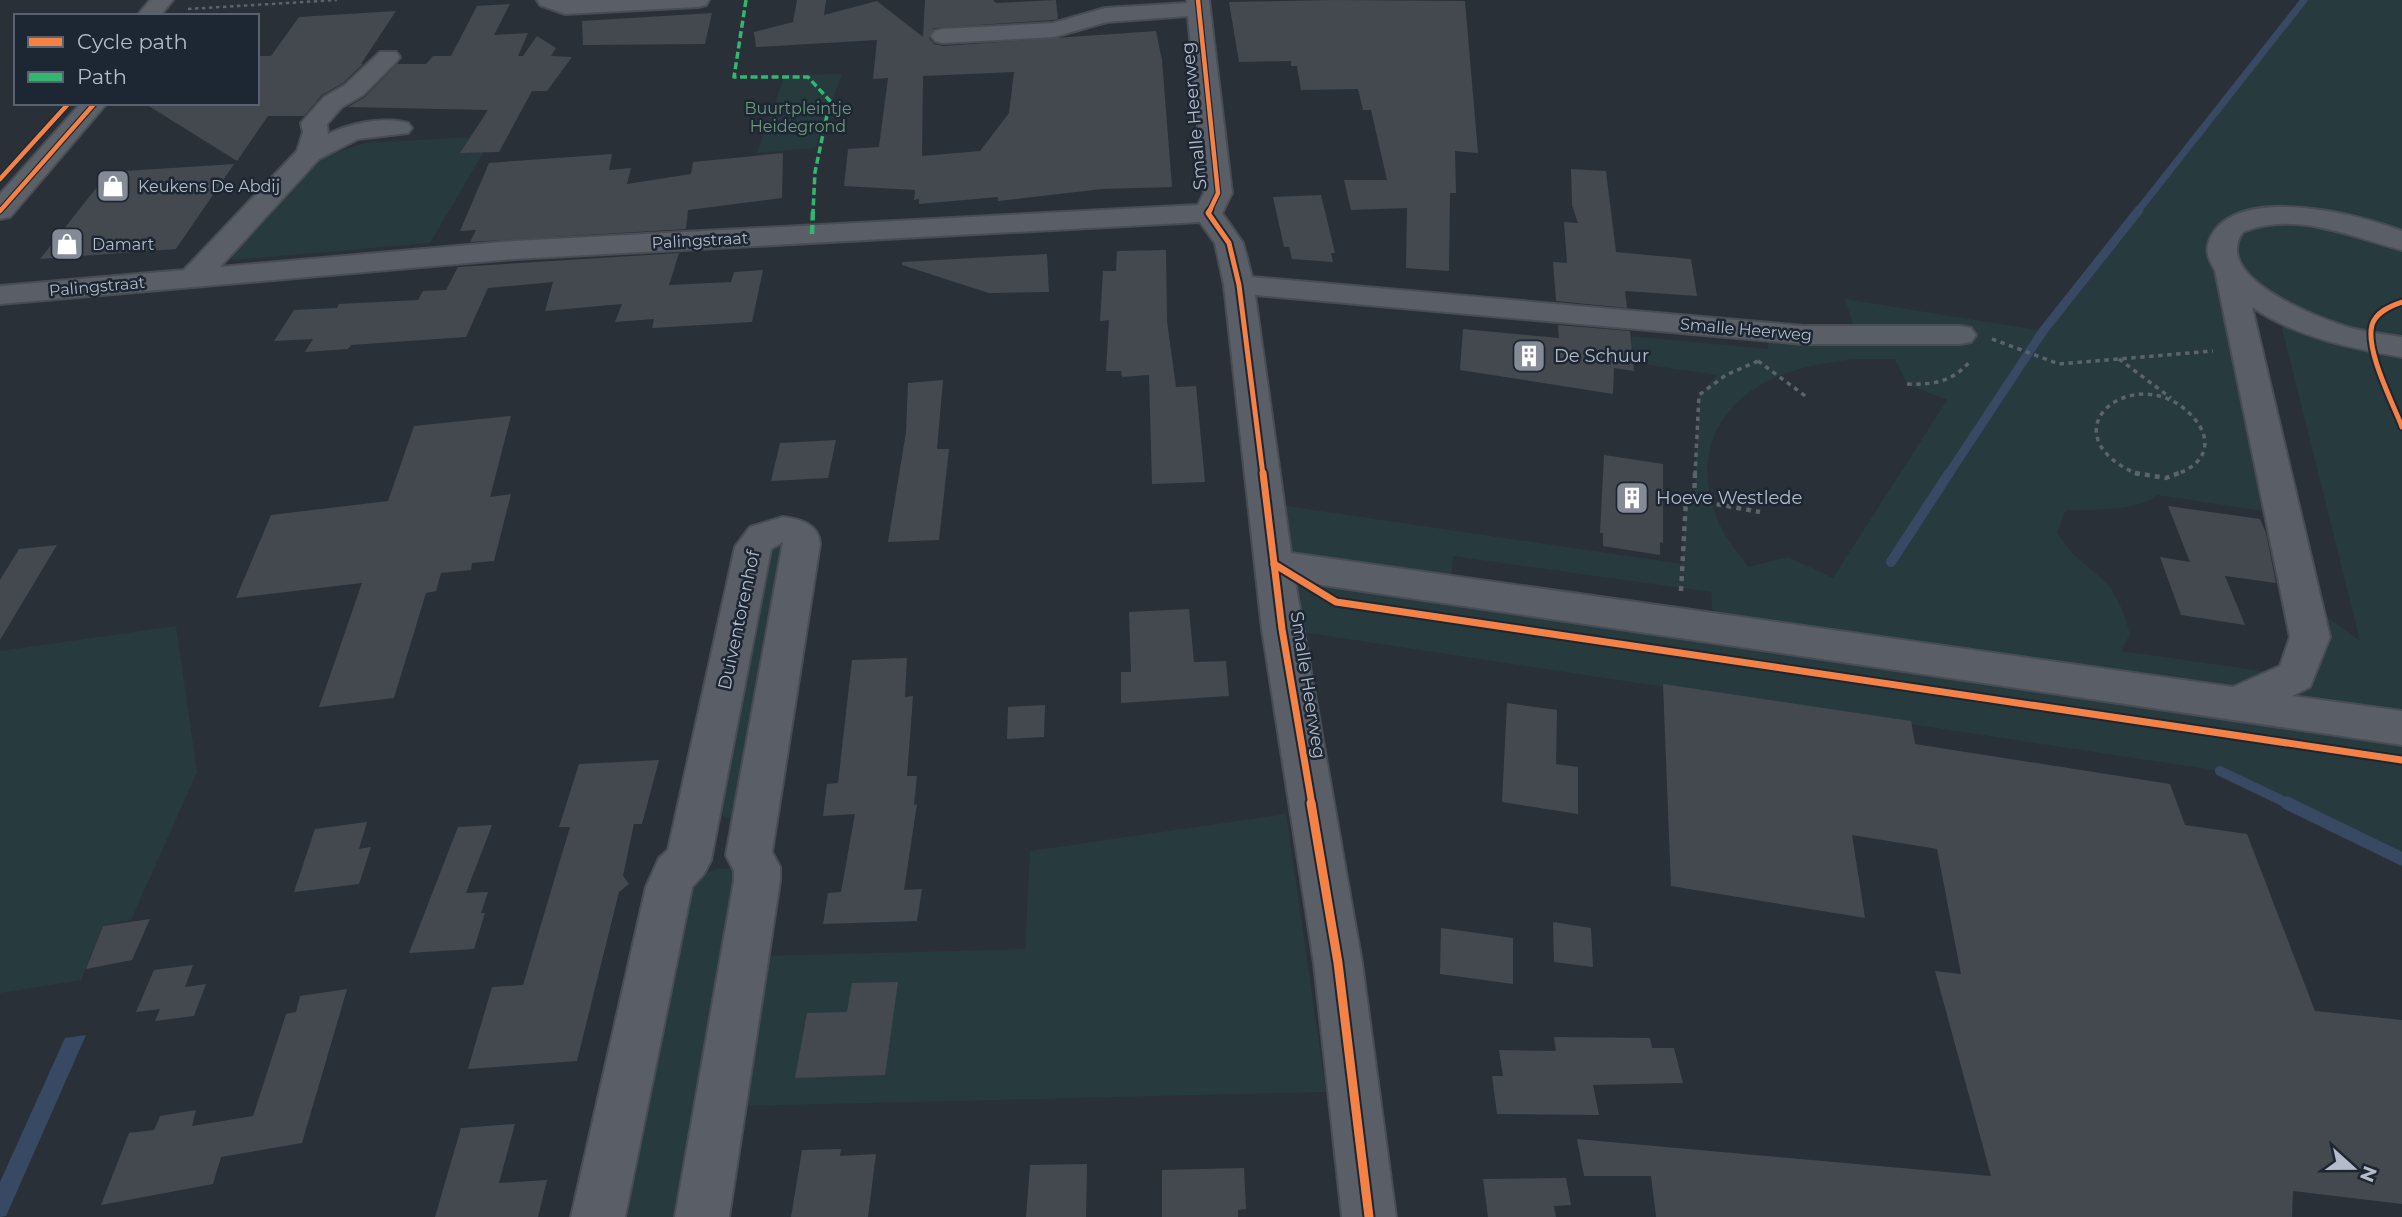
<svg xmlns="http://www.w3.org/2000/svg" width="2402" height="1217" viewBox="0 0 2402 1217" font-family="Montserrat,sans-serif">
<style>
.green{fill:#273a3e;fill-rule:evenodd}
.water{fill:#384963}
.lines{fill:none;stroke-linecap:round;stroke-linejoin:round}
.stream-far3{stroke:#384963;stroke-width:7}
.stream-far2{stroke:#384963;stroke-width:9}
.stream-far1{stroke:#384963;stroke-width:10}
.stream{stroke:#384963;stroke-width:13}
.building{fill:#444950;fill-rule:evenodd}
.minor-casing{stroke:#484c53;stroke-width:4}
.major-casing{stroke:#484c55;stroke-width:4}
.path-far2{stroke:#5d636a;stroke-width:2.5;stroke-dasharray:3.5 3.5;stroke-linecap:butt}
.path-far1{stroke:#5d636a;stroke-width:3.5;stroke-dasharray:4.5 4.5;stroke-linecap:butt}
.path{stroke:#5d636a;stroke-width:4.5;stroke-dasharray:5 5;stroke-linecap:butt}
.minor{fill:#5a5e66;fill-rule:evenodd}
.major{fill:#5c6168;fill-rule:evenodd}
.quiet-far1{stroke:#33b770;stroke-width:3.5;stroke-dasharray:7 3.5;stroke-linecap:butt}
.quiet{stroke:#33b770;stroke-width:4.5;stroke-dasharray:9 4.5;stroke-linecap:butt}
.cycleway-far3-casing{stroke:#1d2633;stroke-width:7}
.cycleway-far2-casing{stroke:#1d2633;stroke-width:9}
.cycleway-far1-casing{stroke:#1d2633;stroke-width:11}
.cycleway-casing{stroke:#1d2633;stroke-width:13}
.cycleway-far3{stroke:#f48246;stroke-width:4.5}
.cycleway-far2{stroke:#f48246;stroke-width:5}
.cycleway-far1{stroke:#f48246;stroke-width:7}
.cycleway{stroke:#f48246;stroke-width:9}
.labels{text-anchor:middle;stroke-width:5;stroke-linejoin:round;paint-order:stroke}
.far-park-label{font-size:16px;fill:#6b9a76;stroke:#1d2633}
.far-poi-label{font-size:16px;fill:#b4bcc9;stroke:#1d2633;text-anchor:start}
.far-street-label{font-size:16px;fill:#b4bcc9;stroke:#1d2633}
.street-label{font-size:18px;fill:#b4bcc9;stroke:#1d2633}
.poi-label{font-size:18px;fill:#b4bcc9;stroke:#1d2633;text-anchor:start}
</style>
<rect width="100%" height="100%" fill="#2a3038"/>
<g class="green">
<path d="M2304,0H2402V859L2220,771L1282,629L1266,503L1682,564L1686,499L1694,500L1699,395L1717,375L1634,363L1631,336L1768,349L1766,332L1854,327L1845,299L2043,331ZM2236,297L2281,324L2360,641L2302,599L2296,676L2121,651L2130,634L2123,611L2110,586L2071,552L2057,533L2066,510C2089,510 2141,511 2157,495L2283,514ZM1853,359H1895L1907,384L1947,400L1833,578L1788,557L1748,567C1740,555 1730,544 1723,531C1690,467 1710,404 1779,376C1802,366 1828,363 1853,359ZM1453,556L1711,592L1714,628L1450,590Z"/>
<polygon points="842,74 815,148 757,153 785,75"/>
<polygon points="493,136 430,243 233,260 230,250 319,158 365,143"/>
<polygon points="790,536 740,821 712,813 759,555"/>
<polygon points="176,626 197,772 131,920 103,925 81,980 0,993 0,651"/>
<polygon points="1286,814 1326,1092 742,1106 763,956 1025,949 1030,851"/>
<polygon points="734,868 749,884 690,1217 627,1217 687,904 697,877 716,869"/>
</g>
<polygon class="water" points="86,1035 6,1216 0,1217 0,1182 65,1038"/>
<g class="lines">
<polyline class="stream-far3" points="2137,212 2304,0"/>
<polyline class="stream-far2" points="1948,475 2043,331 2139,210"/>
<g class="stream-far1">
<polyline points="1891,562 1949,473"/>
<polyline points="2220,771 2291,805"/>
</g>
<polyline class="stream" points="2287,803 2402,859"/>
</g>
<g class="building">
<path d="M797,0H826L824,15L877,1L923,37L925,0H993L996,3L1056,0L1058,19L1053,20L934,28L929,38L934,44L943,46L1156,31L1162,60L1172,187L1102,189L998,201V197L919,204V199L914,200L915,190L844,186L848,149L879,147L888,78L873,79L877,40L756,47L754,32L793,22ZM1014,72L1009,113L980,151L922,156L923,76Z"/>
<polygon points="1334,0 1465,1 1478,153 1455,151 1456,193 1450,193 1449,271 1406,268 1407,208 1351,210 1344,180 1387,180 1371,110 1363,110 1358,89 1301,90 1297,66 1291,66 1291,61 1239,62 1229,2"/>
<polygon points="510,4 494,35 528,33 518,56 523,56 537,36 556,48 551,56 572,57 547,91 532,91 499,152 460,153 488,110 348,107 365,97 397,64 426,64 433,56 451,56 477,6"/>
<polygon points="396,11 361,64 363,64 343,83 322,95 304,116 268,116 237,161 144,103 257,103 257,56 271,56 299,17"/>
<polygon points="712,13 705,44 583,45 582,21"/>
<polygon points="783,153 782,198 688,210 686,229 470,242 476,230 460,231 489,163 612,154 609,170 631,168 627,184 691,174 693,162"/>
<polygon points="234,164 176,249 40,259 109,172"/>
<polygon points="1571,169 1606,171 1616,252 1691,259 1697,296 1625,291 1627,308 1556,301 1553,262 1567,263 1564,222 1578,223 1572,205"/>
<polygon points="1321,195 1335,253 1331,253 1333,262 1292,259 1289,247 1284,247 1273,197"/>
<polygon points="1166,250 1167,321 1176,387 1196,386 1205,482 1152,484 1149,375 1122,377 1121,371 1106,371 1109,320 1100,321 1103,271 1116,271 1117,251"/>
<polygon points="679,253 669,285 731,282 734,272 763,270 752,322 652,328 654,319 615,322 622,304 545,311 553,282 488,288 466,337 351,345 348,349 305,352 313,339 274,341 294,310 337,308 339,304 418,300 423,291 446,290 458,267"/>
<polygon points="1047,254 1049,292 989,293 902,265 902,262"/>
<polygon points="1558,325 1630,331 1634,371 1614,368 1613,394 1460,370 1463,329 1559,338"/>
<polygon points="943,380 937,449 949,449 939,540 888,542 906,432 908,383"/>
<polygon points="511,416 490,497 511,494 494,561 472,563 471,570 441,573 436,591 426,593 394,698 319,707 362,583 236,598 271,515 388,501 414,426"/>
<polygon points="836,440 828,478 771,481 780,443"/>
<polygon points="1604,455 1663,464 1663,543 1660,542 1660,555 1603,546 1603,533 1600,533"/>
<polygon points="2168,506 2260,519 2266,533 2276,583 2225,576 2245,625 2181,615 2160,557 2190,562"/>
<polygon points="57,545 0,640 0,580 19,549"/>
<polygon points="1189,609 1194,662 1226,661 1229,696 1121,703 1121,672 1131,672 1129,612"/>
<polygon points="907,658 905,697 913,696 907,776 917,776 914,805 917,804 904,890 922,889 917,921 823,924 828,893 841,892 855,814 823,816 827,784 838,783 852,660"/>
<polygon points="1663,684 1911,721 1915,744 2170,784 2185,825 2247,834 2315,1011 2402,1020 2402,1204 2293,1191 2292,1217 1656,1217 1651,1176 1584,1176 1577,1139 1991,1176 1935,971 1961,974 1937,849 1852,835 1865,918 1671,886"/>
<polygon points="1507,703 1557,710 1556,764 1578,767 1578,814 1502,802"/>
<polygon points="1045,705 1044,737 1007,739 1008,707"/>
<polygon points="659,760 642,824 634,824 623,876 629,884 619,892 577,1061 468,1069 492,987 523,985 570,827 559,827 579,764"/>
<polygon points="367,822 359,849 371,847 359,884 294,892 315,829"/>
<polygon points="492,825 466,893 488,892 481,913 485,913 474,949 409,953 458,827"/>
<polygon points="150,919 132,960 86,969 103,926"/>
<polygon points="1553,922 1591,928 1593,967 1554,962"/>
<polygon points="1441,928 1513,938 1513,984 1440,974"/>
<polygon points="193,965 185,987 206,984 194,1016 155,1021 160,1009 136,1012 154,970"/>
<polygon points="898,982 885,1075 795,1078 807,1013 847,1012 852,983"/>
<polygon points="347,989 302,1143 221,1157 213,1184 101,1205 129,1133 154,1130 160,1116 196,1110 192,1126 253,1116 286,1014 296,1012 300,996"/>
<polygon points="1554,1037 1650,1038 1652,1048 1674,1048 1683,1083 1593,1085 1599,1115 1497,1114 1492,1076 1503,1076 1499,1050 1556,1051"/>
<polygon points="515,1124 499,1183 547,1180 538,1217 435,1217 461,1128"/>
<polygon points="841,1149 840,1156 876,1154 868,1217 791,1217 802,1150"/>
<polygon points="1087,1164 1086,1217 1026,1217 1030,1165"/>
<polygon points="1244,1168 1246,1209 1238,1210 1238,1217 1162,1217 1162,1170"/>
<polygon points="1566,1178 1571,1205 1554,1206 1556,1217 1488,1217 1483,1179"/>
</g>
<g class="lines">
<defs>
<g id="minor">
<polygon points="537,0 709,0 706,5 698,7 565,14 540,5"/>
<path d="M1187,0H1209L1232,193L1222,213L1243,243L1252,277L1804,326H1960L1971,328L1976,335L1971,342L1960,344H1804L1255,295L1291,553L2233,687L2280,666L2290,637L2215,270C2205,255 2205,244 2215,230C2248,187 2359,214 2402,231V250C2351,237 2295,210 2243,232C2211,276 2313,316 2344,326C2363,332 2382,334 2402,337V357C2350,348 2296,337 2252,307L2330,637L2310,687L2292,696L2402,711V745L1295,581L1362,963L1396,1217H1342L1314,963L1262,629L1224,285L1215,243L1200,222L514,259L0,304V286L184,270L297,151L303,132L301,123L324,97L345,85L380,52H396L400,57L396,62L363,95L342,107L327,124L328,134C351,123 384,116 408,123L412,128L408,133L358,139L319,159L220,267L514,241L1198,205L1204,193L1188,16L1107,22L1054,37L943,43L935,41L931,36L935,31L943,29L1053,23L1105,8L1187,3Z"/>
<path d="M783,517C800,519 819,524 820,544L772,852L780,867V881L729,1217H675L734,881V871L726,855L783,542L771,549L711,860L704,874L692,887L625,1217H571L646,887L659,858L668,850L735,547L750,527Z"/>
</g>
<g id="major">
<polygon points="150,0 173,0 160,16 137,16"/>
<polygon points="81,103 107,103 10,217 0,219 0,194"/>
</g>
</defs>
<use href="#minor" class="minor-casing"/>
<use href="#major" class="major-casing"/>
<polyline class="path-far2" points="188,9 337,0"/>
<g class="path-far1">
<polyline points="1992,339 2059,364 2213,351"/>
<polyline points="2119,359 2171,398"/>
<polyline points="1758,361 1808,398"/>
<path d="M1907,384C1933,385 1953,382 1970,361"/>
<polyline points="1695,475 1699,395 1726,375 1758,361"/>
<path d="M2139,475C2044,434 2129,362 2186,410C2195,418 2204,429 2205,442C2205,461 2189,470 2174,475"/>
</g>
<g class="path">
<polyline points="1695,473 1694,500 1760,512"/>
<polyline points="2135,473 2166,478 2179,473"/>
<polyline points="1681,591 1686,499 1694,500"/>
</g>
<use href="#minor" class="minor"/>
<use href="#major" class="major"/>
<polyline class="quiet-far1" points="746,0 734,77 808,77 830,101 815,172 813,212"/>
<polyline class="quiet" points="812,234 813,210"/>
<defs>
<g id="cycleway-far3">
<polyline points="1198,0 1218,193 1209,212"/>
<polyline points="0,179 69,103"/>
<polyline points="0,211 95,103"/>
</g>
<g id="cycleway-far2">
<polyline points="1210,210 1208,213 1229,243 1239,285 1263,475"/>
<path d="M2402,302C2390,306 2376,312 2372,325C2365,350 2393,403 2402,427"/>
</g>
<g id="cycleway-far1">
<polyline points="1263,473 1282,629 1312,805"/>
<polyline points="1274,564 1336,602 2402,760"/>
</g>
<polyline id="cycleway" points="1311,803 1338,963 1369,1217"/>
</defs>
<use href="#cycleway-far3" class="cycleway-far3-casing"/>
<use href="#cycleway-far2" class="cycleway-far2-casing"/>
<use href="#cycleway-far1" class="cycleway-far1-casing"/>
<use href="#cycleway" class="cycleway-casing"/>
<use href="#cycleway-far3" class="cycleway-far3"/>
<use href="#cycleway-far2" class="cycleway-far2"/>
<use href="#cycleway-far1" class="cycleway-far1"/>
<use href="#cycleway" class="cycleway"/>
</g>
<defs>
<symbol id="shop-square" viewBox="-11 -11 22 22"><rect x="-9" y="-9" width="18" height="18" rx="4" fill="#848b96" stroke="#1d2633"/><path d="M-5-2.5h2.3a2.7 3.5 0 0 1 5.4 0H5L5.5 6h-11ZM-1.5-2.5h3a1.5 2.3 0 0 0-3 0Z" fill="#fff"/></symbol>
<symbol id="building-square" viewBox="-11 -11 22 22"><rect x="-9" y="-9" width="18" height="18" rx="4" fill="#848b96" stroke="#1d2633"/><path d="M-4-6H4V6H1V3H-1V6H-4ZM-2.5-4.3h1.7v1.8h-1.7ZM.8-4.3h1.7v1.8H.8ZM-2.5-1h1.7V.8h-1.7ZM.8-1h1.7V.8H.8Z" fill="#fff"/></symbol>
</defs>
<g fill-rule="evenodd">
<use href="#shop-square" x="94" y="167" width="38" height="38"/>
<use href="#shop-square" x="48" y="225" width="38" height="38"/>
<use href="#building-square" x="1510" y="337" width="38" height="38"/>
<use href="#building-square" x="1613" y="479" width="38" height="38"/>
</g>
<g class="labels">
<g class="far-park-label">
<text x="798" y="114">Buurtpleintje<tspan x="798" dy="18">Heidegrond</tspan></text>
</g>
<g class="far-poi-label">
<text x="138" y="192">Keukens De Abdij</text>
<text x="92" y="250">Damart</text>
</g>
<g class="far-street-label">
<text transform="translate(700 240) rotate(-3)" y="6">Palingstraat</text>
<text transform="translate(97 286) rotate(-5)" y="6">Palingstraat</text>
<text transform="translate(1746 329) rotate(5)" y="6">Smalle Heerweg</text>
</g>
<g class="street-label">
<text transform="translate(1194 116) rotate(-95)" y="6">Smalle Heerweg</text>
<text transform="translate(739 620) rotate(-78)" y="6">Duiventorenhof</text>
<text transform="translate(1308 685) rotate(81)" y="6">Smalle Heerweg</text>
</g>
<g class="poi-label">
<text x="1554" y="362">De Schuur</text>
<text x="1656" y="504">Hoeve Westlede</text>
</g>
</g>
<rect x="14" y="14" width="245" height="91" fill="#1d2633" stroke="#59626f" stroke-width="2"/>
<rect x="28" y="37" width="35" height="10" fill="#f48246" stroke="#59626f" stroke-width="2"/>
<text x="77" y="49" font-size="21" fill="#b4bcc9">Cycle path</text>
<rect x="28" y="72" width="35" height="10" fill="#33b770" stroke="#59626f" stroke-width="2"/>
<text x="77" y="84" font-size="21" fill="#b4bcc9">Path</text>
<g transform="translate(2353 1168) rotate(111)" stroke="#1d2633" stroke-width="5" paint-order="stroke">
<path d="M0-5L12 26L0 18L-12 26Z" fill="#b4bcc9"/>
<text y="-10" font-size="19" font-weight="bold" text-anchor="middle" fill="#b4bcc9">N</text>
</g>
</svg>
